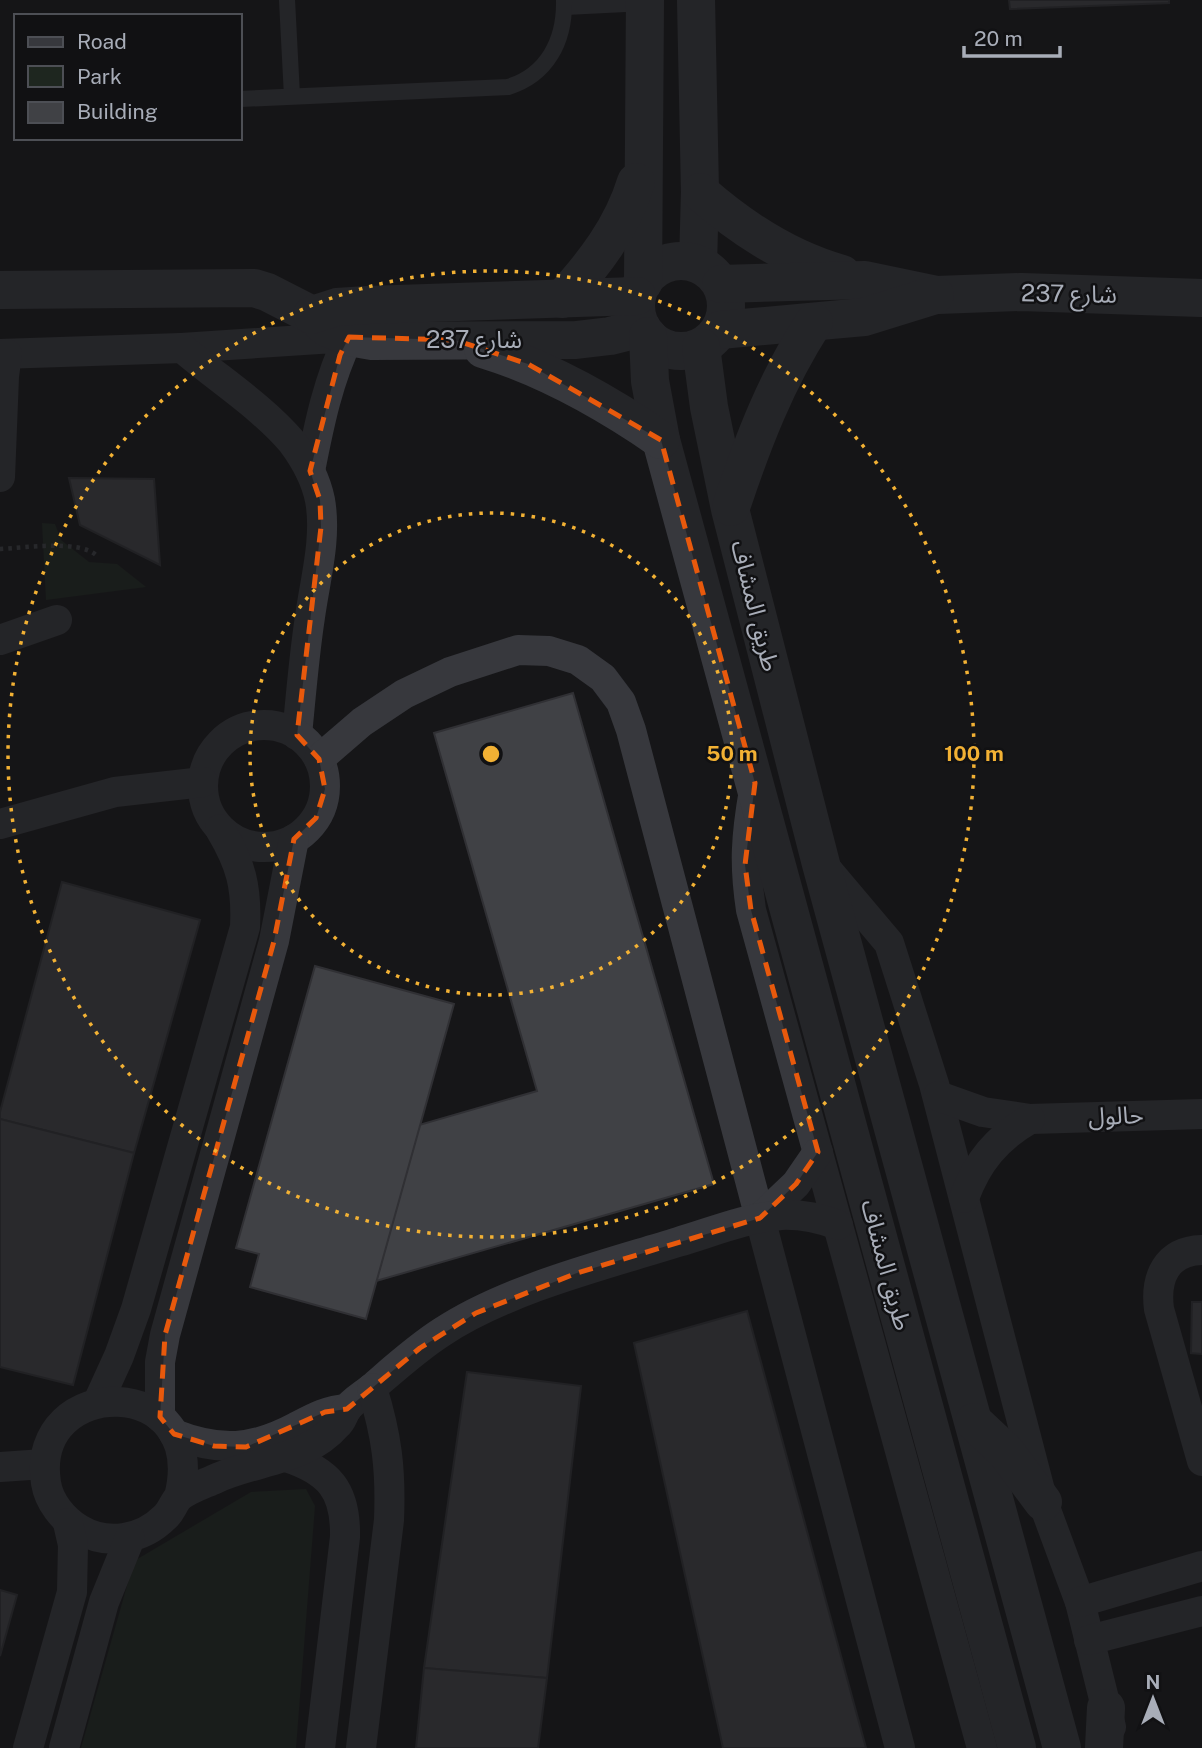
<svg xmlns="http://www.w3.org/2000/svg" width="1202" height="1748" viewBox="0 0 1202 1748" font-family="'Public Sans','Noto Sans Arabic',sans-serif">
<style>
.green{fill:#1e261f}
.building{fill:#404145;stroke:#303034;stroke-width:2}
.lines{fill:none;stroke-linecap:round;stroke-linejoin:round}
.path{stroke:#3d3f44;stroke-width:4.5;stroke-dasharray:3.5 5;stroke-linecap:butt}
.service{stroke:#37383d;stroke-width:16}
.minor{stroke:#37383d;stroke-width:30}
.tertiary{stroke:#37383d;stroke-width:38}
.marked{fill:none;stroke:#e8590c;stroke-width:5;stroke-dasharray:14 9;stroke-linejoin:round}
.ring{fill:none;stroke:#f2b134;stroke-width:3.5;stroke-dasharray:3.5 7}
.labels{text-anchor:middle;stroke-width:5;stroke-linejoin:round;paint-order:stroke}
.street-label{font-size:24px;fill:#a8adb8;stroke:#111113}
.centre{fill:#f2b134;stroke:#111113;stroke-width:3.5}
.ring-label{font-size:21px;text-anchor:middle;font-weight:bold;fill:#f2b134;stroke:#111113;stroke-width:5;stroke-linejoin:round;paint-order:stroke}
</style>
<rect width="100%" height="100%" fill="#161618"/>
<g class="green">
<polygon points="42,523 55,524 61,540 89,562 117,564 146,587 46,600"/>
<polygon points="306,1489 315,1506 296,1748 81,1748 134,1561 251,1492"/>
</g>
<g class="building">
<polygon points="1009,0 1169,0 1169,3 1010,9"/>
<polygon points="69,478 154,479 160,565 80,525"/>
<polygon points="573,693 714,1184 376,1281 419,1125 537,1091 434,733"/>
<polygon points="62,882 200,920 134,1153 0,1119 0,1112"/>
<polygon points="315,966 454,1004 366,1319 250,1287 259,1254 236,1248"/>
<polygon points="0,1119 134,1153 73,1385 0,1367"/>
<polygon points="1192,1302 1202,1302 1202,1354 1191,1353"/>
<polygon points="747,1311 866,1748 723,1748 634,1343"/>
<polygon points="467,1372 581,1386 547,1678 424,1668"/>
<polygon points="0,1590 17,1595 0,1656"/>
<polygon points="424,1668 547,1678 538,1748 416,1748"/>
</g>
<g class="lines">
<path class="path" d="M0,549C24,548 80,539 97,556"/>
<g class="service">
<polyline points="287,0 292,96"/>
<polyline points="565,7 645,3"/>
<path d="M240,99L508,87C547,75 565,41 564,0"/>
</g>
<g class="minor">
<path d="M182,348L349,337C328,380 319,425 310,471"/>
<path d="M0,354L182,348C218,379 260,405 292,442C304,458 316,480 320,500C327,538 315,580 310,617C304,656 301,695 297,735"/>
<polyline points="0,477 4,376 7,354"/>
<polyline points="0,640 57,620"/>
<circle cx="264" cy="786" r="61"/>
<polyline points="319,759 362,722 404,694 450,672 518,650 549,651 578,660 603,678 621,702 631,730 900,1748"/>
<path d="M754,790C746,836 744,864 751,910L982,1748"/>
<polyline points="0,824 115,792 203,782"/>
<polyline points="824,866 889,943 934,1084 1043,1502 1080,1602 1111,1727"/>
<polyline points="938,1096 983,1112 1030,1119 1202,1114"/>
<path d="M964,1198C977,1162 997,1138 1030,1119"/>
<polyline points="760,1218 796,1184 818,1152"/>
<path d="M1202,1250C1166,1251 1155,1278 1159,1309L1202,1461"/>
<path d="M98,1402L119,1356L136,1309L245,927C247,887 241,864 220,829"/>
<polyline points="160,1417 160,1362 165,1335 274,941 294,839"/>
<path d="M174,1434C220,1452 253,1450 296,1427C313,1418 327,1410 347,1409"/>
<path d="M286,1457C329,1471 346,1490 345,1537L320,1748"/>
<polyline points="0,1467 44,1464"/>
<path d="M179,1497C211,1372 29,1373 46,1483C49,1502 63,1519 79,1529C107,1546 142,1540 165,1517C171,1512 173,1504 178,1498C186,1490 204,1484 215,1479C255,1460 306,1461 337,1425C342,1421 343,1415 346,1410C352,1401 365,1394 373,1387C395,1368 417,1348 442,1332C507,1289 604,1265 678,1242C712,1232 746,1218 781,1215C802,1214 819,1218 838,1225"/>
<polyline points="1080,1602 1202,1566"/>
<polyline points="1089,1640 1202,1611"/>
<polyline points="28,1748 72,1592 73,1545 68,1523"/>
<polyline points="64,1748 104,1602 130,1538"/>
<path d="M361,1748L389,1520C391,1470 387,1436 372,1388"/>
</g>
<g class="tertiary">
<polyline points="696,0 700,192 698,264"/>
<path d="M700,192C742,229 788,259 842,274"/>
<circle cx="681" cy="306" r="45"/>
<polyline points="643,283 645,0"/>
<polyline points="721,284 865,280 937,295 1021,292 1202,298"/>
<polyline points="0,290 254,288 267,292 312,315 327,328 349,337 372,341 576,340 610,336 642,328"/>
<path d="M562,299C594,264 622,228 636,182"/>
<polyline points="312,315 337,307 368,305 637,296"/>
<polyline points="720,330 864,317 935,295"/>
<polyline points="648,336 650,381 661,440 1017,1748"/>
<polyline points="701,347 709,407 730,509 821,864 1062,1748"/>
<path d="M483,349C548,369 606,402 661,440"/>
<path d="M731,507C753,441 776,381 814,322"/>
<polyline points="974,1422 1006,1452 1043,1502"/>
<polyline points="1104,1748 1106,1708"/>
</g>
</g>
<path d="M0 0H1202V1748H0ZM349,337L455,340L528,364L661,440L755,783L745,865L751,910L818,1152L796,1184L760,1218L577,1273L476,1313L420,1348L347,1409L325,1412L246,1447L214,1446L174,1434L160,1417L165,1335L274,941L294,839L316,818L325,789L319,759L297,735L321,527L320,500L310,471L340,355Z" fill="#161618" fill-opacity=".55" fill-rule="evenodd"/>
<path class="marked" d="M349,337L455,340L528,364L661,440L755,783L745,865L751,910L818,1152L796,1184L760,1218L577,1273L476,1313L420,1348L347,1409L325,1412L246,1447L214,1446L174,1434L160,1417L165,1335L274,941L294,839L316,818L325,789L319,759L297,735L321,527L320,500L310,471L340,355Z"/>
<g class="ring">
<circle cx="491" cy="754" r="241"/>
<circle cx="491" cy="754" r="483"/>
</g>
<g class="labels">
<g class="street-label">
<text transform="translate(1069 294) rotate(1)" y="8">شارع 237</text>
<text x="474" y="348">شارع 237</text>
<text transform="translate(755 606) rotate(76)" y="8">طريق المشاف</text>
<text transform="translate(1116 1116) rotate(-2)" y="8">حالول</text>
<text transform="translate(886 1265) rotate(75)" y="8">طريق المشاف</text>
</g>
</g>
<circle cx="491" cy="754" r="10" class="centre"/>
<g class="ring-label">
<text x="732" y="761">50 m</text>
<text x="974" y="761">100 m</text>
</g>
<rect x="14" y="14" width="228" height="126" fill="#111113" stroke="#4d4f55" stroke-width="2"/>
<rect x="28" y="37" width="35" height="10" fill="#37383d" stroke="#4d4f55" stroke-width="2"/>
<text x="77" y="49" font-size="21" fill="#a8adb8">Road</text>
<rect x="28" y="66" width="35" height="21" fill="#1e261f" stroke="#4d4f55" stroke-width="2"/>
<text x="77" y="84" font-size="21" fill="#a8adb8">Park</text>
<rect x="28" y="102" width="35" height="21" fill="#404145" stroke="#4d4f55" stroke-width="2"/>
<text x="77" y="119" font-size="21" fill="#a8adb8">Building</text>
<g transform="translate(1153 1699)" stroke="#111113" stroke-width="5" paint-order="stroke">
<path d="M0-5L12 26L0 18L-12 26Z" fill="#a8adb8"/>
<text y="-10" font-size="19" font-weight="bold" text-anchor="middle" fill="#a8adb8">N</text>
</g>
<path d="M964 46v10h96v-10" fill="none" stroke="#a8adb8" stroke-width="3.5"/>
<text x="974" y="46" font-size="21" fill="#a8adb8" stroke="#111113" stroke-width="5" paint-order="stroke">20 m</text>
</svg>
